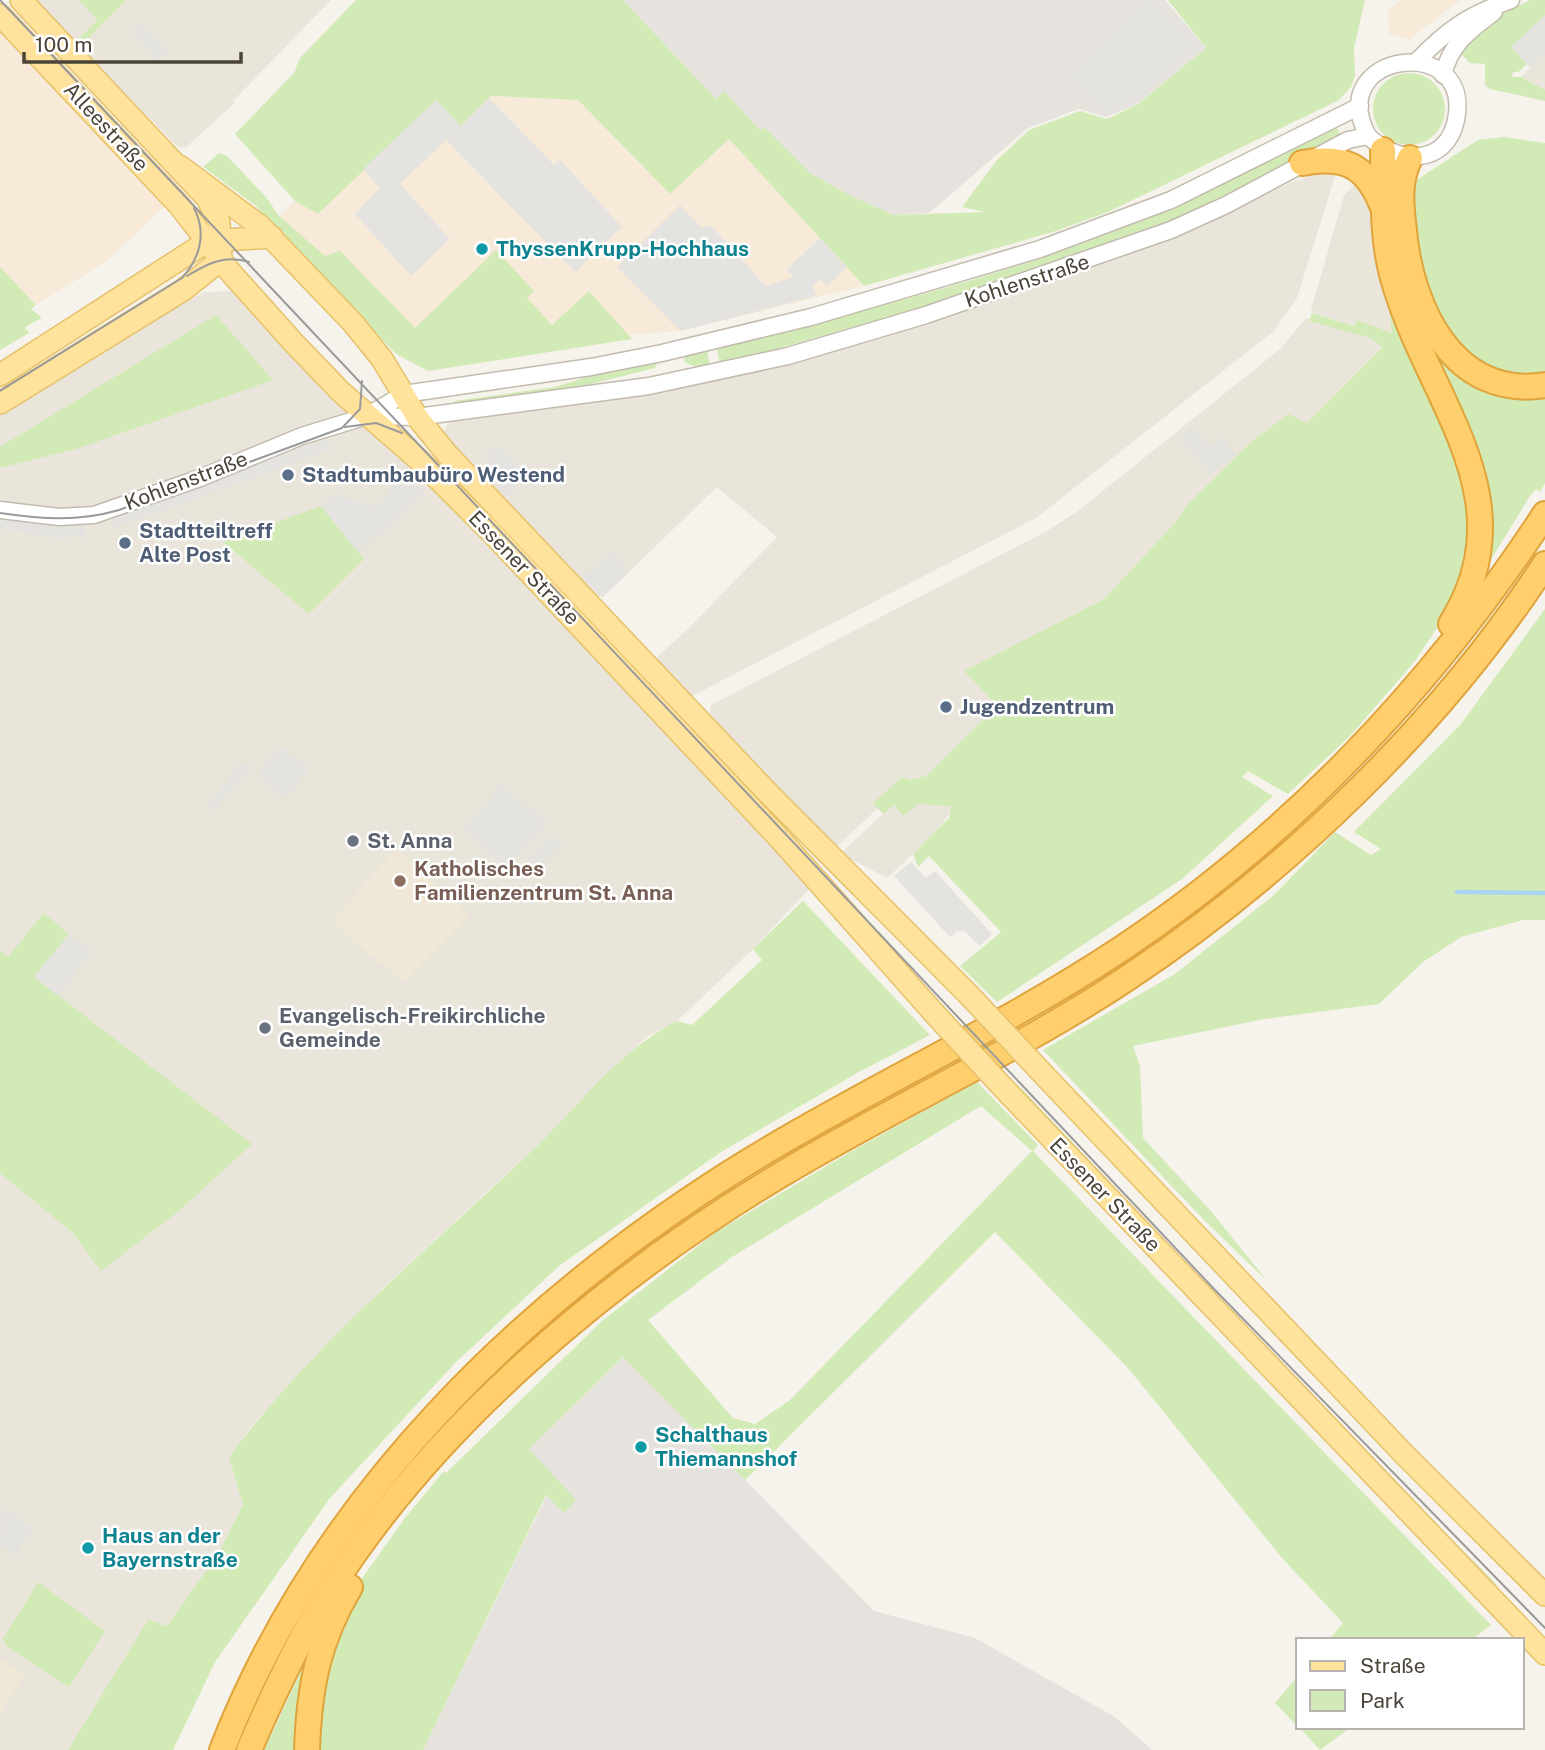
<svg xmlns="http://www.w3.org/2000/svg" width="1545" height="1750" viewBox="0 0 1545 1750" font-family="'Public Sans',sans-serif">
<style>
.residential{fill:#eae5da}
.commercial{fill:#f7ead8}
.industrial{fill:#e6e2dd}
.education{fill:#efe8d6}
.green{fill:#d2eab5;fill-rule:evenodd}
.parking{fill:#e5e3e0}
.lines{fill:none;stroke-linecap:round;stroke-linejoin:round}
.stream{stroke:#a9d4f2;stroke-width:4.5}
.minor-casing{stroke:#c2bbae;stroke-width:19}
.major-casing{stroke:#e6c16a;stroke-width:24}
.highway-casing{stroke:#e0a43c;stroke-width:28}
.minor{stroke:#fff;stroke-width:16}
.major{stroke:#ffe39c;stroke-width:21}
.highway{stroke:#ffcf6e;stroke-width:24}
.tram{stroke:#9a9a9a;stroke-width:2}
.major-bridge-casing{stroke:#e6c16a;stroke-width:24;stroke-linecap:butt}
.major-bridge{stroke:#ffe39c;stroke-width:21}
.culture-dot{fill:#0f9aa8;stroke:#fff;stroke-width:2.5}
.service-dot{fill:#5c6f8a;stroke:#fff;stroke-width:2.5}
.worship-dot{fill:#6b7280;stroke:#fff;stroke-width:2.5}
.education-dot{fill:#8d6e63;stroke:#fff;stroke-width:2.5}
.labels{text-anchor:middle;stroke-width:5;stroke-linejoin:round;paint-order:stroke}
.street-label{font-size:21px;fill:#4b4439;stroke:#fff}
.culture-label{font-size:21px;font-weight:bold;fill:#0d838f;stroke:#fff;text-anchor:start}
.service-label{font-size:21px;font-weight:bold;fill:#4e5e75;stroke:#fff;text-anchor:start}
.worship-label{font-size:21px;font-weight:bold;fill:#5b616d;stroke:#fff;text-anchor:start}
.education-label{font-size:21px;font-weight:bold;fill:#785e54;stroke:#fff;text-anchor:start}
</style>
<rect width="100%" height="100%" fill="#f6f3ec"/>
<g class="residential">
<polygon points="33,0 331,0 233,101 235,103 185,148 177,146"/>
<polygon points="1545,15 1545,90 1521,77 1530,67 1511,47"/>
<polygon points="1338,167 1297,298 1274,331 1036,518 692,696 687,696 657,662 658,656 689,628 777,537 717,487 603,597 593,596 443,434 448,423 458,418 662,391 765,368 873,337 1080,271 1167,238 1292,182"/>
<polygon points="1357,183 1370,202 1392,333 1357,321 1355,326 1312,313 1311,310 1344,195"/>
<polygon points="238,291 325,385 436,491 586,644 811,887 753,949 677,1021 645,1038 541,1142 386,1285 256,1421 229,1457 243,1505 218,1554 167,1626 92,1713 68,1750 0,1750 0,410 203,292"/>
<polygon points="1306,318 1371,338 1382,346 1307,423 1253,440 1188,504 1173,525 1104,599 965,671 996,703 992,711 926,776 910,780 874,803 878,808 832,851 709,717 711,705 1047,531 1078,511 1280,349"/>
<polygon points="894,804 904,816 917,804 942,804 951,805 952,810 936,832 887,878 849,858 843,851"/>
</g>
<g class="commercial">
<polygon points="1400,0 1460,0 1409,40 1389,34 1388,11"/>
<polygon points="0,23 169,202 107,261 36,305 0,267"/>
<polygon points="491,96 578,100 670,194 729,139 864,286 680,331 627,335 443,361 279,216 295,201 318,214 436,100 460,126"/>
</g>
<g class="industrial">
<polygon points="623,0 1165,0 1206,48 1137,104 1107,117 1079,109 1028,128 929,213 894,215 851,196 810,173 764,128 760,130 724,91 716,99"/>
<polygon points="624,1357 874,1611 975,1638 1115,1717 1152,1750 423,1750 547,1495 528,1449"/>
</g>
<g class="education">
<polygon points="397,848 469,915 406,980 401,981 331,921"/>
<polygon points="0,1659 25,1675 0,1714"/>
</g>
<g class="green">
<polygon points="79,0 126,0 85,42 80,37 98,20"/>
<polygon points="356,0 623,0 716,99 724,91 760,130 764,127 810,173 851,196 894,215 986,212 962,207 997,160 1029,130 1080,111 1107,119 1138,104 1206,48 1168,0 1365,0 1354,48 1355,76 1351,87 1339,100 1108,212 1056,231 864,286 729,139 670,194 578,100 491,96 460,126 436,101 318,214 295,201 235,134 294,73 300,58"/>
<polygon points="1530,0 1545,0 1545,38 1511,47 1527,64 1518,72 1513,72 1512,77 1521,77 1545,90 1545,101 1490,89 1485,85 1485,64 1470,63 1458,51 1493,19"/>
<circle cx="1409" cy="109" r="36"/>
<path d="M1336,127L1341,136L1169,223L962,296L720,365L717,348C840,316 966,287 1085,242C1172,210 1252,164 1336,127Z"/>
<polygon points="1504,137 1545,143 1545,374 1499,374 1446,337 1416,268 1409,185 1478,140"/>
<polygon points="219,153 227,156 266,197 279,216 325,256 340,251 415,328 496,250 534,291 527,298 552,325 589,291 632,339 428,371 396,354 256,206 203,167"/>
<polygon points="0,267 36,305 31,309 42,318 25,327 29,333 0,350"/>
<polygon points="1383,271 1465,476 1470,554 1451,607 1415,661 1351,735 1288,794 1248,771 1242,777 1273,796 1182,879 997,1002 960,966 1001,932 929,856 918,867 913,854 949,818 951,806 918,804 904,816 894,805 883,814 873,803 902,777 910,780 926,776 992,711 995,703 964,671 1104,599 1173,525 1188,504 1253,440 1289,414 1307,423 1382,347 1371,338 1309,321 1312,313 1354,326 1357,320 1392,333"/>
<polygon points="216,315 273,380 76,449 0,468 0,447"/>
<path d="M1423,334C1449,376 1493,409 1545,396V483L1540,492L1536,489L1530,496L1484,571L1487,551Z"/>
<polygon points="707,350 710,367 694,366 684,362 685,356"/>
<polygon points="657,363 655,368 555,393 455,405 454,401 555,387 603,372"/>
<polygon points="321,506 364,559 309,614 223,542"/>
<polygon points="1545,609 1545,920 1523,920 1461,937 1423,962 1379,1004 1264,1019 1133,1046 1140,1066 1143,1138 1210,1210 1268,1282 1202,1218 1043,1050 1175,974 1275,894 1335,832 1371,855 1381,849 1354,832 1461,724"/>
<path d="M803,901L930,1035L857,1073L721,1152L559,1266L456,1362L330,1498L215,1662L173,1750H68L148,1620L167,1626L218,1554L243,1505L229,1457C317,1339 433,1246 539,1144C585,1099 619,1051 677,1021L692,1025L762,960L753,949Z"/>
<polygon points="44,913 69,934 34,977 252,1144 179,1211 101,1271 73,1233 0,1173 0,951 8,957"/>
<polygon points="1037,1079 1501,1566 1305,1367 1034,1081"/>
<path d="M977,1082L1038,1145L1033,1151L1491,1625L1471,1640H1329L1343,1623L1282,1558L1128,1368L995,1232L745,1480L623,1357L529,1449L576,1500L564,1513L546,1495L423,1750H315L321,1682L358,1584L405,1518L444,1471L446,1473L602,1321L716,1232L852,1151ZM981,1106L1032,1151L790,1400L755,1424L733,1418L648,1320L732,1257Z"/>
<polygon points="1021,1088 1340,1426 1499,1587 1476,1569 1018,1090"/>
<polygon points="38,1582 105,1631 69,1687 7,1647 3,1639"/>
<path d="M315,1642C304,1678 295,1713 295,1750H264Z"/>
<polygon points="1298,1676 1298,1727 1275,1703"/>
<polygon points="1299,1727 1351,1727 1320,1750"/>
</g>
<g class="parking">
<polygon points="1147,0 1152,0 1194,43 1135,101 1109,114 1070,74"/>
<polygon points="1545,15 1545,54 1530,67 1511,47"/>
<polygon points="143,23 168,50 158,60 133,33"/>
<polygon points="489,98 554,165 560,160 622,227 575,272 446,140 400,184 450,239 411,276 355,214 380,188 363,169 436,100 461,126"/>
<polygon points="680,205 701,227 711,226 766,286 793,277 787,269 820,238 847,267 827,286 820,279 813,286 816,296 680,331 617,267"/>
<polygon points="1193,426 1209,446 1222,436 1236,454 1210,474 1180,437"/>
<polygon points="327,439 331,449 115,528 112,518"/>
<polygon points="503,448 527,476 507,496 483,472 492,463 486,457 488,450"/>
<polygon points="406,472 424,492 359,553 321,506 336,495 376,507 393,486 390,473"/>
<polygon points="0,518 58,526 86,526 85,537 72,535 65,539 0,529"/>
<polygon points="610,552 629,572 602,597 583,576"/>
<polygon points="282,747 309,770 284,798 257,775"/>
<polygon points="243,762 250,768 215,810 207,804"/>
<polygon points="502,784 546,823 507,868 463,829"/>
<polygon points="553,833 564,844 530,880 519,870"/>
<polygon points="911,862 926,878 935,871 992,934 980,946 964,931 957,931 950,937 894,876"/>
<polygon points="69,934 92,953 57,995 34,977"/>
<polygon points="2,1508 33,1528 15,1556 0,1546"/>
</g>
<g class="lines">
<polyline class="stream" points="1457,892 1545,893"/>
<defs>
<g id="minor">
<path d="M1417,61C1448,29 1468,15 1511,0"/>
<path d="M1443,75C1451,43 1469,31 1494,12"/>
<polyline points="367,416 404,394 591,367 662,353 811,317 1040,249 1171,200 1360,106"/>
<path d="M0,510L59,517L94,515L200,478L302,436L367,416L417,417L649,386L788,356L926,315L1171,230L1226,205L1348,140L1368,136C1397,164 1446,167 1456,120C1474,32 1322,51 1368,136"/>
</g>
<g id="major">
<polyline points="21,0 207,198 219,222 221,260"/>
<polyline points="0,15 179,205 232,274 292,341 341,392 418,459 492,533 781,840 933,1012"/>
<polyline points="181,167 260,226 353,323 382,359 417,417 447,454 768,793 968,994"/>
<polyline points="0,375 208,241 272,237"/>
<polyline points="0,403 183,290 221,260"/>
<polyline points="1044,1075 1401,1451 1545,1595"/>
<polyline points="1010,1095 1545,1654"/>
</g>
<g id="highway">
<path d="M1383,150C1384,197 1381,243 1396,288C1432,405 1528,500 1451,624"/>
<path d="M1410,158C1398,181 1401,206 1404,231C1411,308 1454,400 1545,385"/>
<path d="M1302,163C1344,155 1366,165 1382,205"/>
<path d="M222,1750C320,1498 523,1300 751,1160C872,1086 1002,1028 1121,949C1291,836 1434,684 1545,514"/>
<path d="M249,1750C273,1694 298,1641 330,1590C436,1422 613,1275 782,1174C895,1106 1016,1052 1126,979C1286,873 1440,725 1545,564"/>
<path d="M307,1750C309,1689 318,1640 350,1587"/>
</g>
</defs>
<use href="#minor" class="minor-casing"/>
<use href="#major" class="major-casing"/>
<use href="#highway" class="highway-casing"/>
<use href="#minor" class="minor"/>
<use href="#major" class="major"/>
<use href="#highway" class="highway"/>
<g class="tram">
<polyline points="0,0 1214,1289 1545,1628"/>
<path d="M187,276C207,264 225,254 249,262"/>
<path d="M0,391L182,278C200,258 207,233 194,208"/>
<polyline points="345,427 376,423 402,433"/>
<path d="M0,513C41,519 78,522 119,510L342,428L360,409L362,381"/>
</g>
<defs>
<g id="major-bridge">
<polyline points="968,994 1044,1075"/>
<polyline points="933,1012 1010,1095"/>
</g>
</defs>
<use href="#major-bridge" class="major-bridge-casing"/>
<use href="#major-bridge" class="major-bridge"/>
</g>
<g class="culture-dot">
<circle cx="482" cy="249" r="7"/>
<circle cx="641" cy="1447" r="7"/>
<circle cx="88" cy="1548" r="7"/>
</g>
<g class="service-dot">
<circle cx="288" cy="475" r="7"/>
<circle cx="125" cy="543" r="7"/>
<circle cx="946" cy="707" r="7"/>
</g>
<g class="worship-dot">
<circle cx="353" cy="841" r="7"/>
<circle cx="265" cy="1028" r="7"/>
</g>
<circle class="education-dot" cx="400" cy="881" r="7"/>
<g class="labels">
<g class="street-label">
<text transform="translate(106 127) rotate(47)" y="7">Alleestraße</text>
<text transform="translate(1027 281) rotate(-18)" y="7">Kohlenstraße</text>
<text transform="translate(186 481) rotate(-21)" y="7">Kohlenstraße</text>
<text transform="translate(524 568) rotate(46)" y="7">Essener Straße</text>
<text transform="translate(1105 1195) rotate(46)" y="7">Essener Straße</text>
</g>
<g class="culture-label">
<text x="496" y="256">ThyssenKrupp-Hochhaus</text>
<text x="655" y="1442">Schalthaus<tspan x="655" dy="24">Thiemannshof</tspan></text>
<text x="102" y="1543">Haus an der<tspan x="102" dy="24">Bayernstraße</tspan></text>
</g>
<g class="service-label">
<text x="302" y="482">Stadtumbaubüro Westend</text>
<text x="139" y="538">Stadtteiltreff<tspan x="139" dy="24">Alte Post</tspan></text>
<text x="960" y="714">Jugendzentrum</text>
</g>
<g class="worship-label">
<text x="367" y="848">St. Anna</text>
<text x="279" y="1023">Evangelisch-Freikirchliche<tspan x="279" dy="24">Gemeinde</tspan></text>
</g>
<g class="education-label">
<text x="414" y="876">Katholisches<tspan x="414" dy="24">Familienzentrum St. Anna</tspan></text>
</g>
</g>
<rect x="1296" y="1638" width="228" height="91" fill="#ffffff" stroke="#b7b4b0" stroke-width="2"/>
<rect x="1310" y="1661" width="35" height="10" fill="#ffe39c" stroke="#b7b4b0" stroke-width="2"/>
<text x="1360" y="1673" font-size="21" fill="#4b4439">Straße</text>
<rect x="1310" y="1690" width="35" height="21" fill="#d2eab5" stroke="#b7b4b0" stroke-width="2"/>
<text x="1360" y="1708" font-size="21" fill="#4b4439">Park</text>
<path d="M24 52v10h217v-10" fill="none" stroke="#4b4439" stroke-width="3.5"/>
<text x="35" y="52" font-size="21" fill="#4b4439" stroke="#ffffff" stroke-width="5" paint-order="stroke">100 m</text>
</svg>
